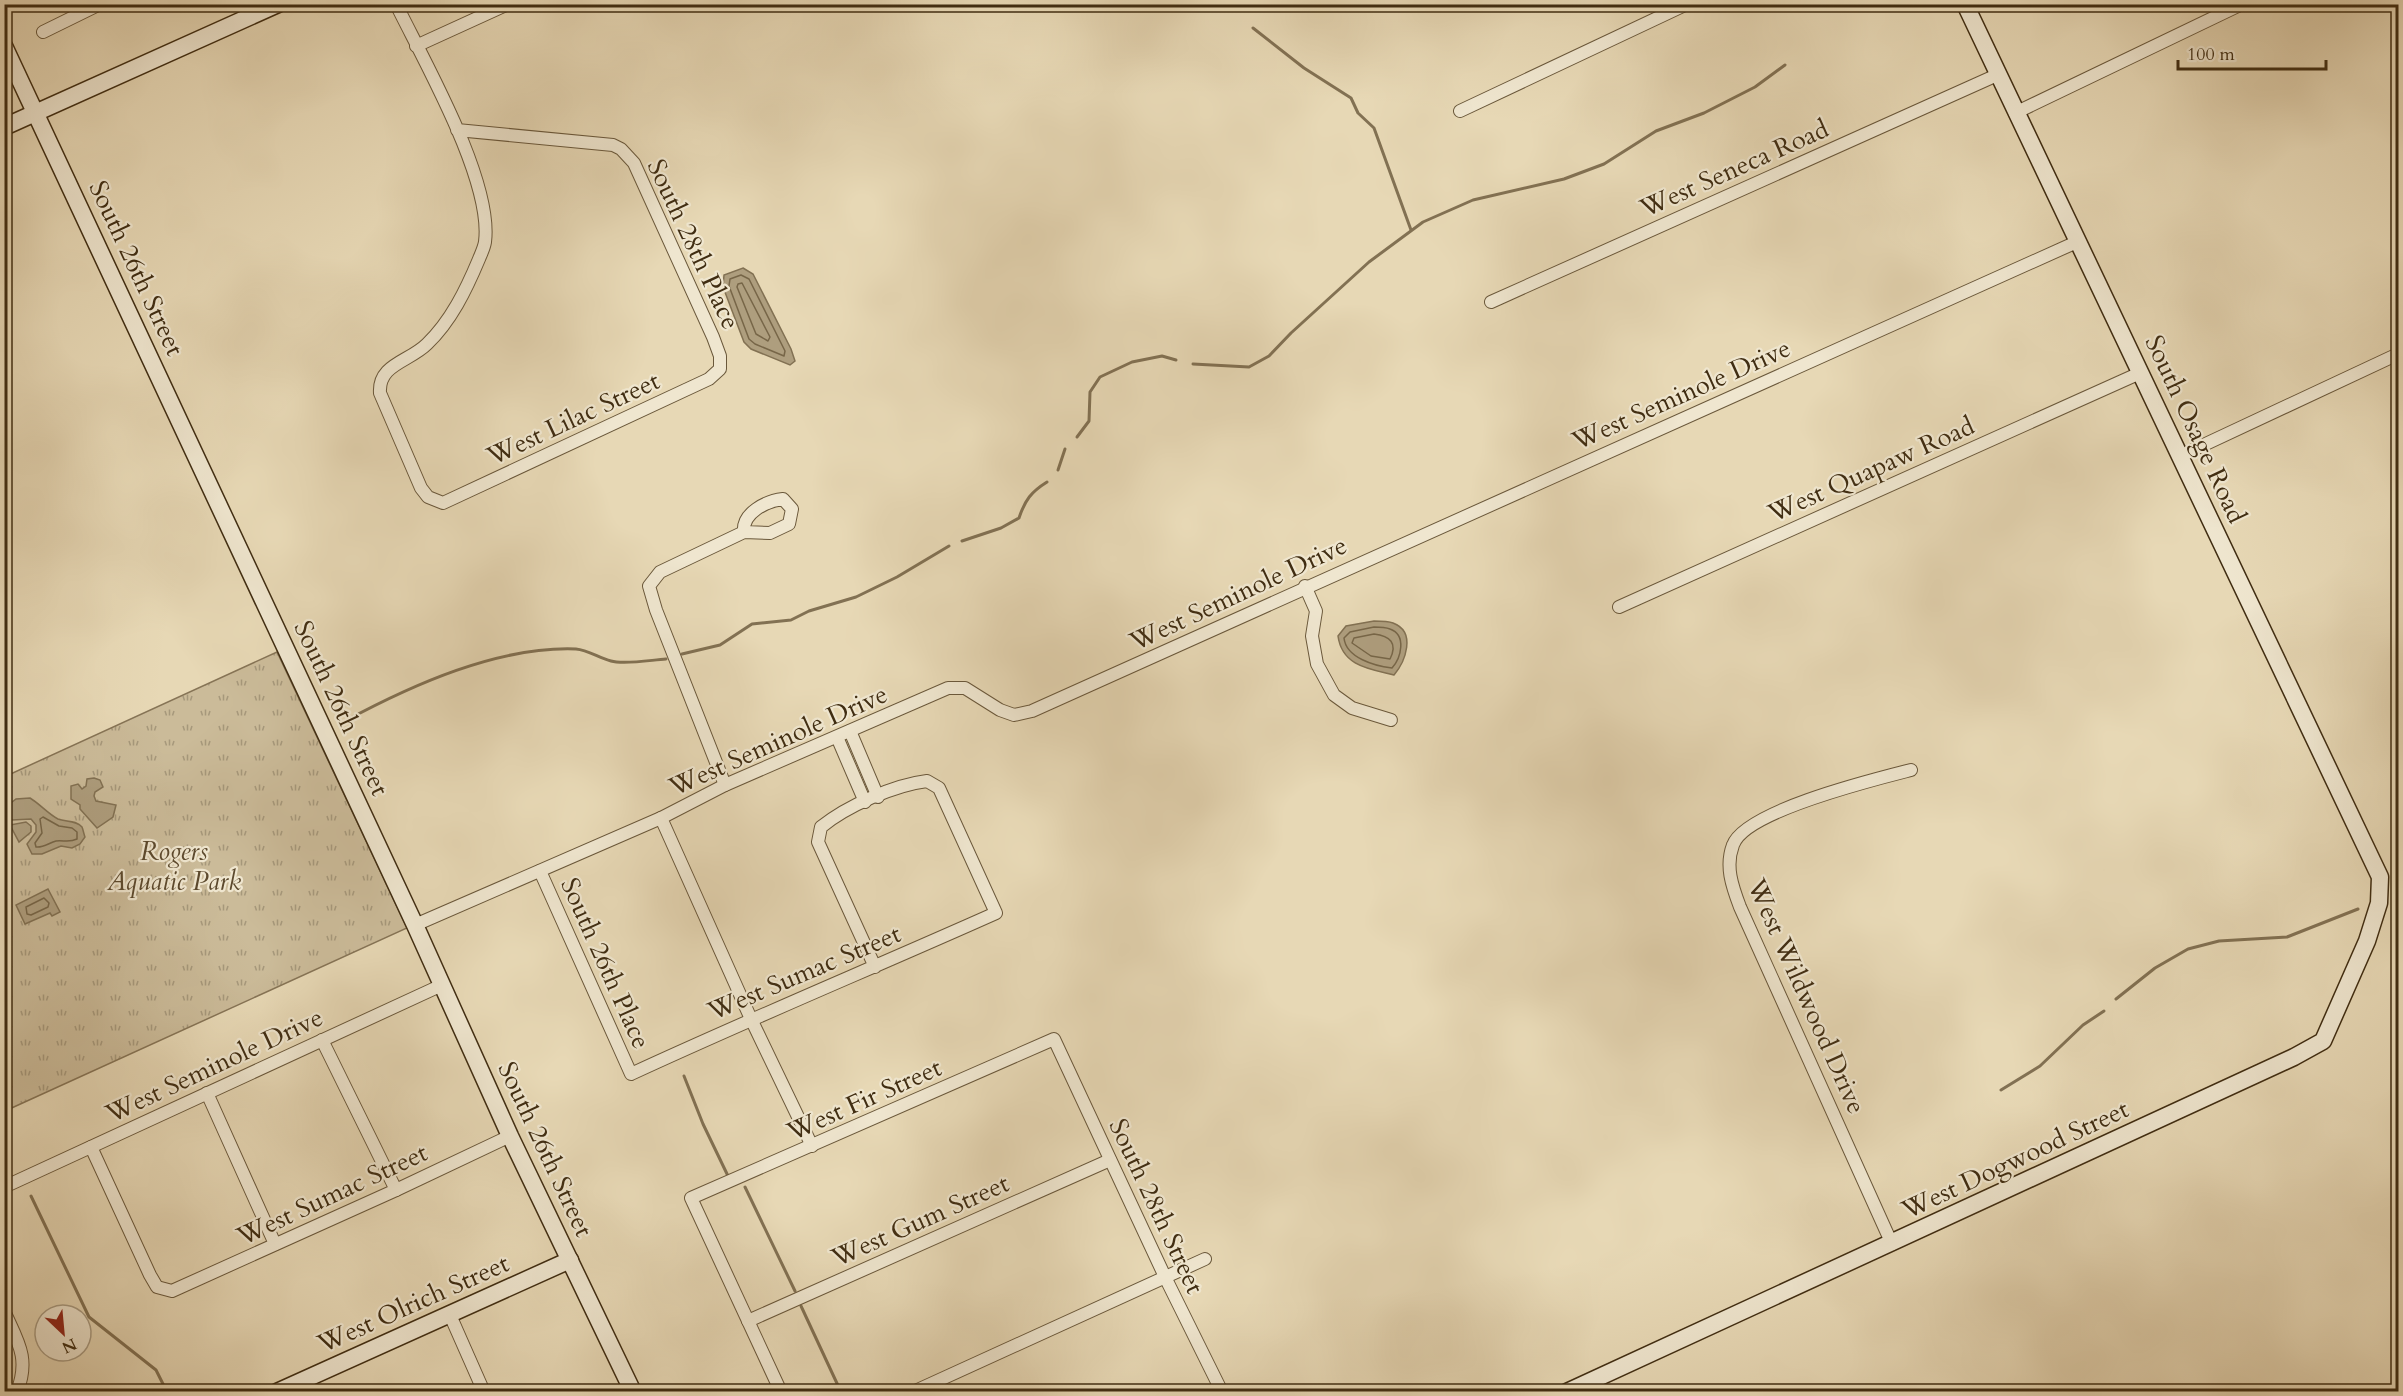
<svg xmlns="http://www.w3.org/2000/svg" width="2403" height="1396" viewBox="0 0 2403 1396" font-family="Cardo,serif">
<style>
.grass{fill:url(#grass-tufts);stroke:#867456;stroke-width:1.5}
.water{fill:#ae9e7e;stroke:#827153;stroke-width:1.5}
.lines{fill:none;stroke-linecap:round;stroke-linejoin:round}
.shore{stroke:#776648;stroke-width:1.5}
.stream{stroke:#827153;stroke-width:3}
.street-casing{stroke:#6a583b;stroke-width:14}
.secondary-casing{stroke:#402d12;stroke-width:19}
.street{stroke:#efe6cf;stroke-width:12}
.secondary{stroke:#efe6cf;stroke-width:16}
.labels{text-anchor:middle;stroke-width:4.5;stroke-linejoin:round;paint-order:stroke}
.street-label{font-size:26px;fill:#402d12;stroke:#efe6cf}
.park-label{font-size:26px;font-style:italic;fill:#5c492d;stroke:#efe6cf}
</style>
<defs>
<pattern id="grass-tufts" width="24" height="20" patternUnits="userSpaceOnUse" patternTransform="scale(1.5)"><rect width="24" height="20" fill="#cbbb99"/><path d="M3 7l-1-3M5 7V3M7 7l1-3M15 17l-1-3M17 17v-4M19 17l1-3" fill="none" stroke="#a6987b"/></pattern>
</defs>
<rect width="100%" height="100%" fill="#e7d8b5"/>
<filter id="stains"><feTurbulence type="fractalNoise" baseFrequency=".00333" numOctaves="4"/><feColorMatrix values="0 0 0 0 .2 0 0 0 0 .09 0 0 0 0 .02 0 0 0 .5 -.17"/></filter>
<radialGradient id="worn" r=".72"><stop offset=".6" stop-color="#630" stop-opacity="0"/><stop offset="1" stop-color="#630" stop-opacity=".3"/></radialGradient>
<polygon class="grass" points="277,652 407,928 5,1111 4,777"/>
<g class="water">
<polygon points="743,268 753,274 791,349 795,361 790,365 751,349 744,342 723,287 724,275"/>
<path d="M1374,621C1380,621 1388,621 1393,623C1417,632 1405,662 1394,675C1369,669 1342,666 1338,636L1346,626Z"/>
<polygon points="94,778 100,780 103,787 95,792 94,796 96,801 116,805 113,817 97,828 80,809 80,805 71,799 71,786 78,784 82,789 86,786 87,779"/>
<path d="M30,798C40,804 48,814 58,819C66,822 76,820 82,827C83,829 84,835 85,837L80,844L72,848L61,846L42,854H32L27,844L36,832V825L31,819L12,820L7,812V806L16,799Z"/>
<polygon points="26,822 31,826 31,832 19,842 10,825"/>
<polygon points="48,889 60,912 52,916 50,913 25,924 16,905"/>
</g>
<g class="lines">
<g class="shore">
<polygon points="741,275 749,279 785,351 784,356 755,344 749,339 729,286 730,279"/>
<polygon points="742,283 770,337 768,341 756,334 737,287 738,284"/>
<path d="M1374,627C1379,627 1385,627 1390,629C1407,635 1401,658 1392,668C1375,666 1346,658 1344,638L1350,632Z"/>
<path d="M1374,634C1390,636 1398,643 1390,659L1371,656L1352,643L1354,638Z"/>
<path d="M43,817L59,826L72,828L77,832V839C69,843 64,840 56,841C49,843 43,848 36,847L35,843L42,833L40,819Z"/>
<polygon points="44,898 49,903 48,907 31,915 27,914 26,907"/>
</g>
<g class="stream">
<polyline points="1253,28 1304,68 1351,98 1358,113 1374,128 1411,230"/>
<polyline points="1193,364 1249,367 1269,356 1291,333 1369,262 1423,222 1473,200 1564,179 1604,164 1656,131 1704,113 1755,87 1785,65"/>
<polyline points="1077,437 1089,421 1090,392 1100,377 1132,362 1162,356 1176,360"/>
<polyline points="1058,470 1065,449"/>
<path d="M962,541L1001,528L1019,518C1025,500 1031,492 1047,482"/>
<polyline points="682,654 720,645 752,624 791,620 809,611 856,597 897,577 949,546"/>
<path d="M345,721C412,685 498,646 576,649C588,650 599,658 611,661C624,665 651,660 666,659"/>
<polyline points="2116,999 2155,968 2188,949 2219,941 2287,937 2358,909"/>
<polyline points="684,1076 703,1124 728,1176"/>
<polyline points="2001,1090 2040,1066 2083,1025 2104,1011"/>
<polyline points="745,1187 795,1291"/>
<polyline points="31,1196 89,1317 156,1370 167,1392"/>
<polyline points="801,1306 841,1392"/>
</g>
<defs>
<g id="street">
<path d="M396,4C424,61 493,181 485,242C484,248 481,254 479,259C466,290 451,321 427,344C409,362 378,364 380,393L421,488L428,497L443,503L709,379L720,369V356L713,337L634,163L621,149L613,145L457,130"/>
<polyline points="43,32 100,4"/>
<polyline points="416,46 508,4"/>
<polyline points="1460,111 1687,4"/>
<polyline points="2015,113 2242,4"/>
<polyline points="1491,302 1997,75"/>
<polyline points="2180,456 2398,354"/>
<polyline points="1305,586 1316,611 1312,636 1317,664 1334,695 1352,708 1391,720"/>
<polyline points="1619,607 2140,373"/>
<polyline points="850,731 878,797"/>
<polyline points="837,737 865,802"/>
<path d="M725,785L656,610L649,586L660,572L744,532L770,533L789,524L792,509L783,499C766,501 742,513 744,532"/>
<polyline points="661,818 751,1019 812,1146"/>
<path d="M540,871L631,1074C752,1018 875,967 996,913L939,788L927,781C894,785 847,806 821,827L818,842L875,967"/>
<polyline points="415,925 661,818 725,785 948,688 965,688 1000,710 1014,715 1032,711 2079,241"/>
<polyline points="322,1040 396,1190"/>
<polyline points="207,1093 275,1244"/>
<polyline points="91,1147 150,1275 157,1287 172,1291 396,1190 510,1136"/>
<polyline points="4,1187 442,985"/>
<path d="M1892,1244L1740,907C1732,886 1725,866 1733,845C1745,811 1876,779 1911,770"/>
<path d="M4,1311C18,1342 30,1358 17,1392"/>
<polyline points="450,1315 484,1392"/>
<polyline points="748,1321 1110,1160"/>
<polyline points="781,1392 691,1198 1054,1039 1166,1279 1222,1392"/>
<polyline points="913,1392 1205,1259"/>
</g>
<g id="secondary">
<polyline points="4,46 415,925 510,1136 633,1392"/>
<polyline points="4,127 278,4"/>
<polyline points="277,1392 570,1260"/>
<polyline points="1567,1392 2294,1057 2323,1041 2367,941 2379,903 2380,877 1965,4"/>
</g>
</defs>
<use href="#street" class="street-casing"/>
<use href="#secondary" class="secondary-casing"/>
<use href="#street" class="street"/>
<use href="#secondary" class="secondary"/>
</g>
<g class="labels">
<g class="street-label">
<text transform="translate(1734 168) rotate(-24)" y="9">West Seneca Road</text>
<text transform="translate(694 244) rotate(65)" y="9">South 28th Place</text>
<text transform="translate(137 268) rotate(65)" y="9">South 26th Street</text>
<text transform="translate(1681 394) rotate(-24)" y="9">West Seminole Drive</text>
<text transform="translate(573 418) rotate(-25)" y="9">West Lilac Street</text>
<text transform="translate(2196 429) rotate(65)" y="9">South Osage Road</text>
<text transform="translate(1871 469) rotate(-24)" y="9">West Quapaw Road</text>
<text transform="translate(1238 593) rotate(-25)" y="9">West Seminole Drive</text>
<text transform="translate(342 708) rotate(65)" y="9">South 26th Street</text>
<text transform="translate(778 740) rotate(-24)" y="9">West Seminole Drive</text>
<text transform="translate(606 963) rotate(66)" y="9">South 26th Place</text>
<text transform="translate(804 972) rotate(-23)" y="9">West Sumac Street</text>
<text transform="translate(1807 996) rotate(66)" y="9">West Wildwood Drive</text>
<text transform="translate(214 1065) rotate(-25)" y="9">West Seminole Drive</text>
<text transform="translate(864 1099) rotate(-24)" y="9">West Fir Street</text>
<text transform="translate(546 1149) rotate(65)" y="9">South 26th Street</text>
<text transform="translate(2015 1159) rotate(-25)" y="9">West Dogwood Street</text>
<text transform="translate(332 1194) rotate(-25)" y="9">West Sumac Street</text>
<text transform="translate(1157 1206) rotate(65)" y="9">South 28th Street</text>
<text transform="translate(920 1220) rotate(-24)" y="9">West Gum Street</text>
<text transform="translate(413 1303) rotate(-24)" y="9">West Olrich Street</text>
</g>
<g class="park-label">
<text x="174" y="860">Rogers<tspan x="174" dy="30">Aquatic Park</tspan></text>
</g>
</g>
<rect width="2403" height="1396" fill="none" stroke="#e7d8b5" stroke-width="24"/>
<rect x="6" y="6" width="2391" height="1384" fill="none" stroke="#402d12" stroke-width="3"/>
<rect x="12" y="12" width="2379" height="1372" fill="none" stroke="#402d12" stroke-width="1.5"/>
<g transform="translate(63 1333) rotate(154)"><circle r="28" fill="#efe6cf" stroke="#a99c83" stroke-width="1.5"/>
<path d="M0-4.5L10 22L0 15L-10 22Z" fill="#8f2418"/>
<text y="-9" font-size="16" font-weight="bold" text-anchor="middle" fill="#402d12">N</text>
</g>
<path d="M2178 60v9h148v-9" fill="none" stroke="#402d12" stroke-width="3"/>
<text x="2187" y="60" font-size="18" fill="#402d12" stroke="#efe6cf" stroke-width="4.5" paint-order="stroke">100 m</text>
<rect width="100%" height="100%" filter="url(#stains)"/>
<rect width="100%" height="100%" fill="url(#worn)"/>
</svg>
